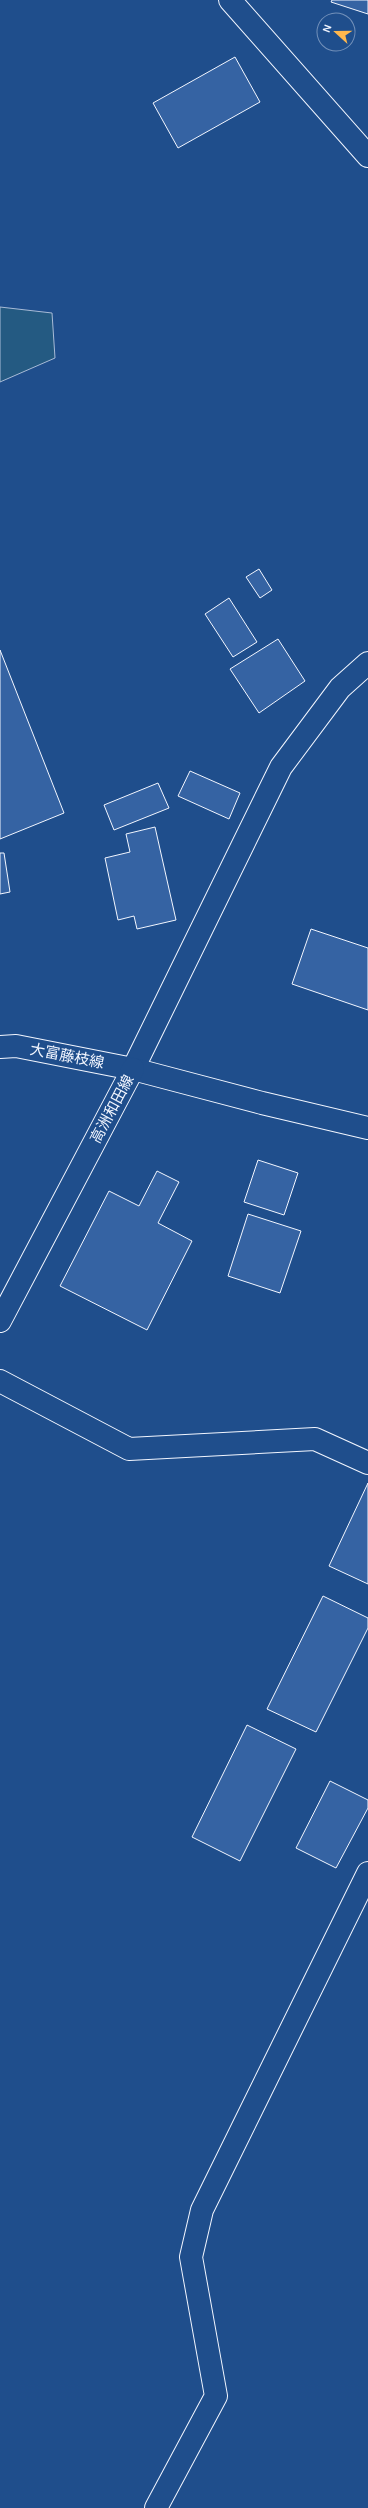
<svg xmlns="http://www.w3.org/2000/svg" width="368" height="2508" viewBox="0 0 368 2508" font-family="Karla,'Noto Sans JP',sans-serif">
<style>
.green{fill:#245a82;stroke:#a8bbd7}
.building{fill:#3563a3;stroke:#f2f6ff}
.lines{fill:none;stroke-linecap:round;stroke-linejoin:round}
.street-casing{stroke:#f2f6ff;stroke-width:24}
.secondary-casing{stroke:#f2f6ff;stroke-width:24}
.street{stroke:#1f4e8c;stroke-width:22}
.secondary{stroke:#1f4e8c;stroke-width:22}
.labels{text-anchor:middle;stroke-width:3;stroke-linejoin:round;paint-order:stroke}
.street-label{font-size:15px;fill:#f2f6ff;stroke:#1f4e8c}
</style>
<rect width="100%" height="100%" fill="#1f4e8c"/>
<polygon class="green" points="0,307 52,313 55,358 0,382"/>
<g class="building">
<polygon points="332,0 368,0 368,14 331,2"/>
<polygon points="235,57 260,102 178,148 153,103"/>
<polygon points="259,569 272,590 260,598 246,577"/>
<polygon points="229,598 257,642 233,657 205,614"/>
<polygon points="278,639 305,681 259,713 230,669"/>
<polygon points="0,650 64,813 0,839"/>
<polygon points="190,771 240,793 229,819 178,796"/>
<polygon points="158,783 169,808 114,830 104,805"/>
<polygon points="155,827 176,920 137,929 134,916 118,920 105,858 130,852 126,834"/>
<polygon points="0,853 4,853 10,892 0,894"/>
<polygon points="311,929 368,948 368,1010 292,984"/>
<polygon points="258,1160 298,1173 284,1215 244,1202"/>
<polygon points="157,1171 179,1182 158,1223 192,1241 147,1330 60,1286 109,1191 139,1206"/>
<polygon points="248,1214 301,1231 280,1293 228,1276"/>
<polygon points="368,1483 368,1584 329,1566"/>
<polygon points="323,1596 368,1618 368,1628 316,1732 267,1709"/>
<polygon points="247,1725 296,1749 240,1861 192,1837"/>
<polygon points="330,1781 368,1800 368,1808 336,1868 296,1848"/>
</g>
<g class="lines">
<defs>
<g id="street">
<polyline points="230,0 368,156"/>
<polyline points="133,1069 281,767 340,688 368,663"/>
<polyline points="0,1381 129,1449 315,1439 368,1463"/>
<polyline points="156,2508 216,2396 191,2257 202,2210 368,1873"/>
</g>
<g id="secondary">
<polyline points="0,1047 16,1046 133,1069 262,1103 368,1128"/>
<polyline points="0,1321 133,1069"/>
</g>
</defs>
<use href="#street" class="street-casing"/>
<use href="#secondary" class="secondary-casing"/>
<use href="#street" class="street"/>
<use href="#secondary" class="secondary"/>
</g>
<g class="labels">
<g class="street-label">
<text transform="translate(67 1056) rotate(11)" y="5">大富藤枝線</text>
<text transform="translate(112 1109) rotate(-62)" y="5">高洲和田線</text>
</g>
</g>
<g transform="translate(336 32) rotate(291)"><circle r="19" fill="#1f4e8c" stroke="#7391ba"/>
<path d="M0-3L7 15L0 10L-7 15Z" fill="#ffb74d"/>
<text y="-6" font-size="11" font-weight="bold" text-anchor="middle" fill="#f2f6ff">N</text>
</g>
</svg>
